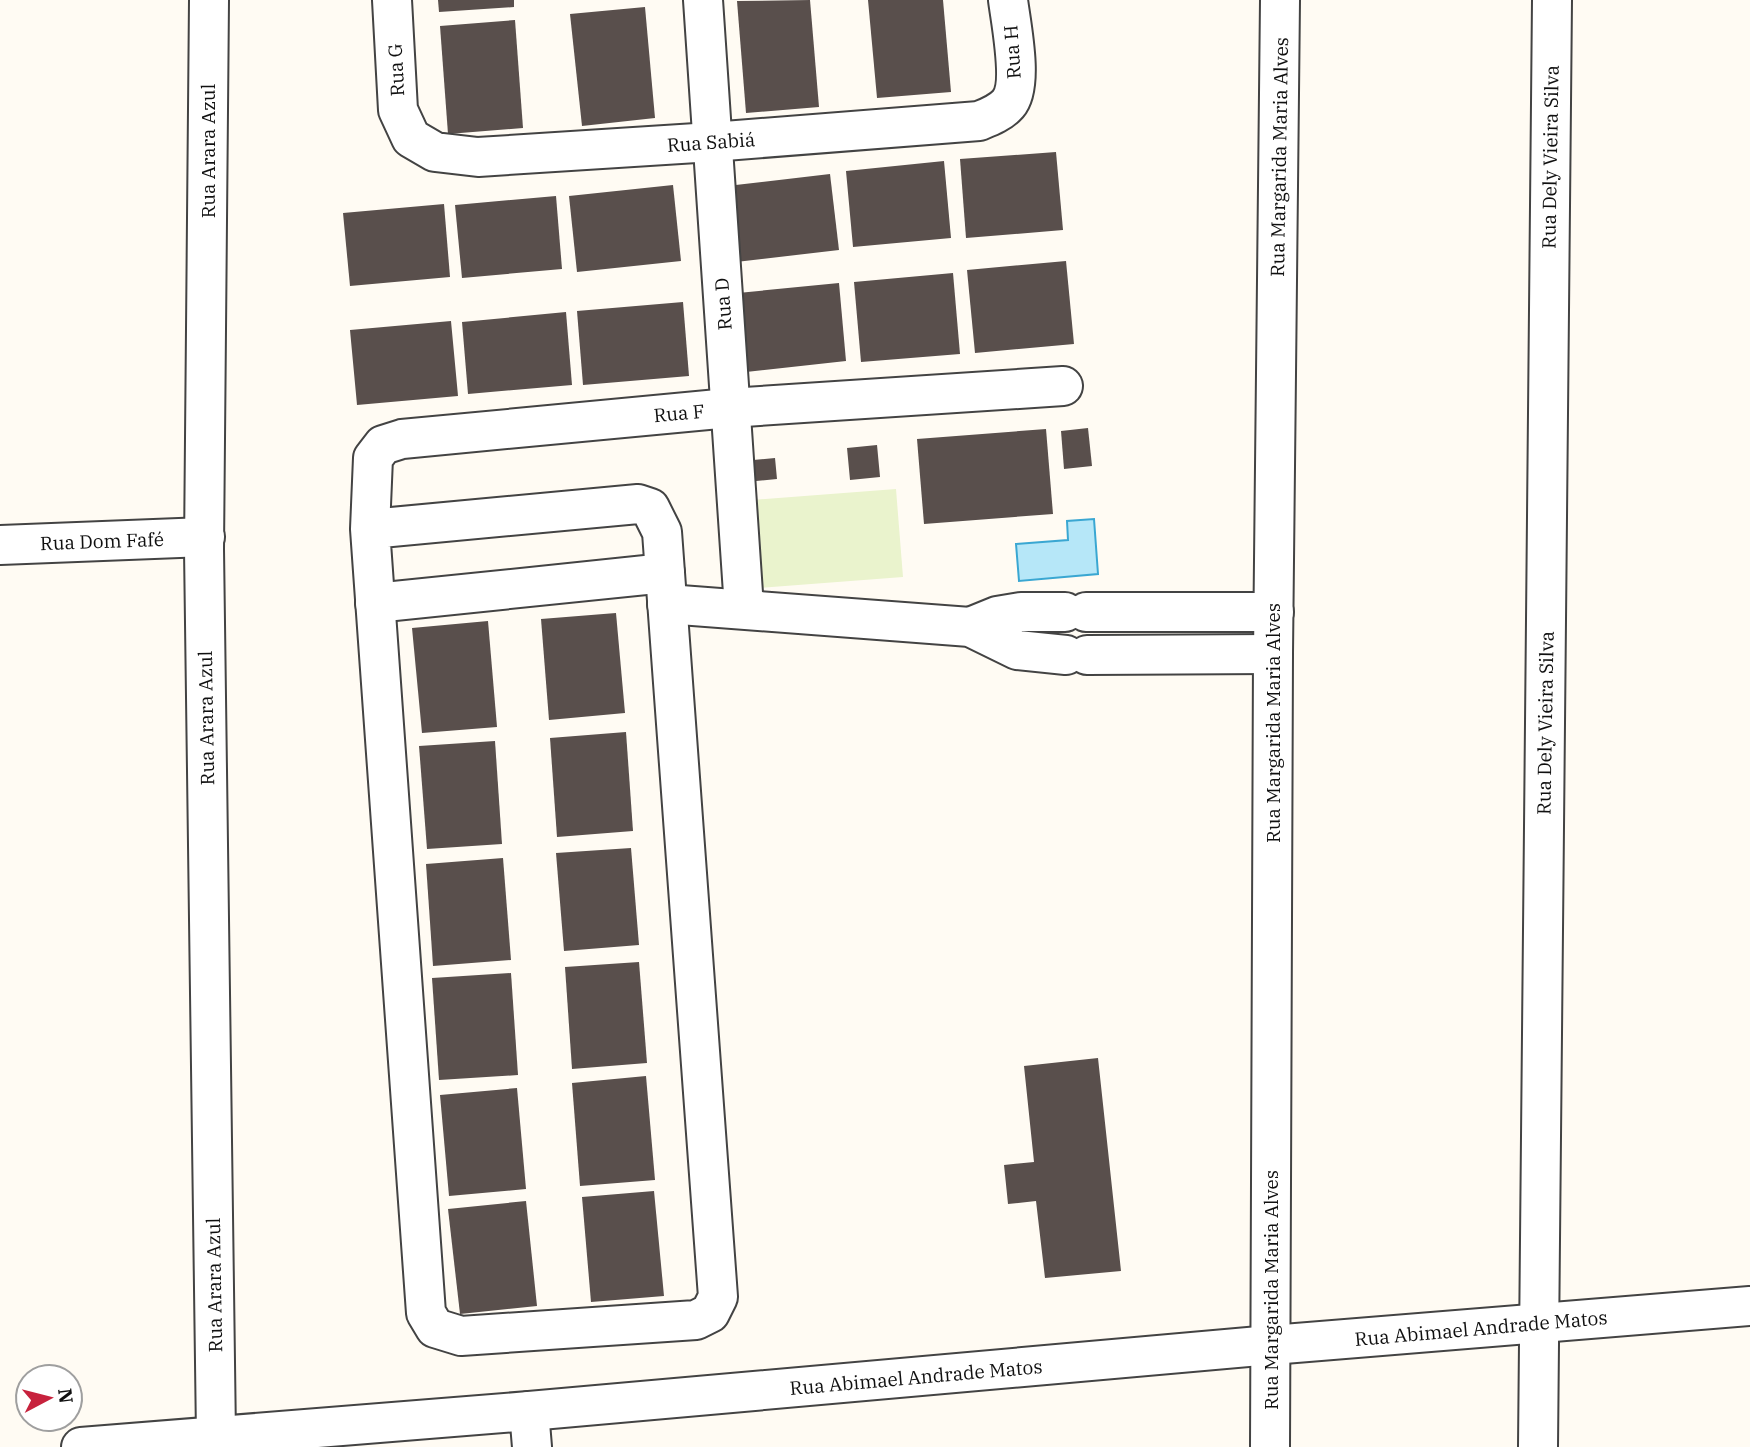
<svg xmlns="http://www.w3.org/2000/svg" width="1750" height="1447" viewBox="0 0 1750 1447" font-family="'IBM Plex Serif',serif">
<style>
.pitch{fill:#eaf3cd}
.water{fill:#b6e7f8;stroke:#3aa7d2;stroke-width:2}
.building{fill:#594f4c}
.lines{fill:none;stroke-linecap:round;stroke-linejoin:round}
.minor-casing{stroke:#434343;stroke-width:42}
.minor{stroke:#fff;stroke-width:38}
.labels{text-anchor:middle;stroke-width:7;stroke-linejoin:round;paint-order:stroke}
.street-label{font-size:19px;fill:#101010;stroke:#fff}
</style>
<rect width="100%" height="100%" fill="#fffbf3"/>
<polygon class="pitch" points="896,489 903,577 758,588 752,500"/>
<polygon class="water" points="1094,519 1098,574 1019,581 1016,544 1068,540 1067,521"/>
<g class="building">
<polygon points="438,0 514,0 514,7 439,12"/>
<polygon points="810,0 819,107 746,113 737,1"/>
<polygon points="868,0 943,0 951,92 877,98"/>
<polygon points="645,7 655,118 582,126 570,14"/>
<polygon points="515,20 523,128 448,134 440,26"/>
<polygon points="1056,152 1063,230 966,238 960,159"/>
<polygon points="944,161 951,238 853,247 846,171"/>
<polygon points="830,174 839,250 736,262 727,186"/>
<polygon points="673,185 681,261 577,272 569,196"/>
<polygon points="556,196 562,269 462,278 455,205"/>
<polygon points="444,204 450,277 350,286 343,213"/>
<polygon points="1066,261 1074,344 975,353 967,270"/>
<polygon points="953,273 960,354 861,362 854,282"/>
<polygon points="839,283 846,361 746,372 738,293"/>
<polygon points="683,302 689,376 583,385 577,311"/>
<polygon points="566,312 572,385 468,394 462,322"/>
<polygon points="451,321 458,396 357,405 350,330"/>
<polygon points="1088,428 1092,466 1064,469 1061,431"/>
<polygon points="1046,429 1053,514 924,524 917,439"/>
<polygon points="877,445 880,477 850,480 847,448"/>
<polygon points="775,458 777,479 756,481 753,460"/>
<polygon points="616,613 625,713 549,720 541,619"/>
<polygon points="488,621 497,727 422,733 412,628"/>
<polygon points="626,732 633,831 557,837 550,738"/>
<polygon points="495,741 502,844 427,849 419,746"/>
<polygon points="631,848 639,945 564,951 556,853"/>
<polygon points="503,858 511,960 433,966 426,864"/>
<polygon points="639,962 647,1063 572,1069 565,967"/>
<polygon points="511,973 518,1075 439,1080 432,978"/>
<polygon points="1098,1058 1121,1271 1045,1278 1036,1201 1008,1204 1004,1165 1034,1162 1024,1066"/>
<polygon points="646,1076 655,1180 580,1186 572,1083"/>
<polygon points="517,1088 526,1189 449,1196 440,1095"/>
<polygon points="654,1191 664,1296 591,1302 582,1197"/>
<polygon points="526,1201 537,1306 460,1314 448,1209"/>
</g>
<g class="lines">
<defs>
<g id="minor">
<polyline points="209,0 204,549 216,1436"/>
<path d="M392,0L398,110L411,138L435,152L478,157L712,142L979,121C989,117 1000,113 1008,104C1024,86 1011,24 1008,0"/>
<polyline points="703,0 744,608"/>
<polyline points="370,529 638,504 650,508 662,532 718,1297 710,1313 696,1320 461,1336 435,1328 426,1313 370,529 373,458 383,445 402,439 729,408 1063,386"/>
<polyline points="0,545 205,537"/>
<polyline points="375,603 665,573"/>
<polyline points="667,604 970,627 1017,650 1066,655"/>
<polyline points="1086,612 1274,612"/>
<polyline points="970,627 997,616 1021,612 1065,612"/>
<polyline points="1087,655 1273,654"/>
<polyline points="529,1411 532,1447"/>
<polyline points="81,1447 529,1411 1271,1345 1750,1306"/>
<polyline points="1270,1447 1273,654 1280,0"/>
<polyline points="1538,1447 1552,0"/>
</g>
</defs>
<use href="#minor" class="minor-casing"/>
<use href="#minor" class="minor"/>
</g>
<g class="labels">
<g class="street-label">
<text transform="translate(1012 52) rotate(-94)" y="7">Rua H</text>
<text transform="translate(396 70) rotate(-93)" y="7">Rua G</text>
<text transform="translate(711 142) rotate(-4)" y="7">Rua Sabiá</text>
<text transform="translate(208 151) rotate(-90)" y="7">Rua Arara Azul</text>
<text transform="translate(1279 157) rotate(-89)" y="7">Rua Margarida Maria Alves</text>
<text transform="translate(1550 157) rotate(-89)" y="7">Rua Dely Vieira Silva</text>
<text transform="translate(723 304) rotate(-94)" y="7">Rua D</text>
<text transform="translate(679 413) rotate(-5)" y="7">Rua F</text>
<text transform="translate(102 541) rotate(-2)" y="7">Rua Dom Fafé</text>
<text transform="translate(206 718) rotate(-91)" y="7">Rua Arara Azul</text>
<text transform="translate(1273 723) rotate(-90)" y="7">Rua Margarida Maria Alves</text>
<text transform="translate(1545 723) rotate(-89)" y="7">Rua Dely Vieira Silva</text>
<text transform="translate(214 1285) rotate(-91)" y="7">Rua Arara Azul</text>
<text transform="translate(1271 1290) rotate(-90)" y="7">Rua Margarida Maria Alves</text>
<text transform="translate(1481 1328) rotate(-5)" y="7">Rua Abimael Andrade Matos</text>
<text transform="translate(916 1377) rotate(-5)" y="7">Rua Abimael Andrade Matos</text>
</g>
</g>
<g transform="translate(49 1398) rotate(83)"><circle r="33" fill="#ffffff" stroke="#9f9f9f" stroke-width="2"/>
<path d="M0-5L12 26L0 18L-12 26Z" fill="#c7223d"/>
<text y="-10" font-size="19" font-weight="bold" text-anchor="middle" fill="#101010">N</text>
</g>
</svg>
